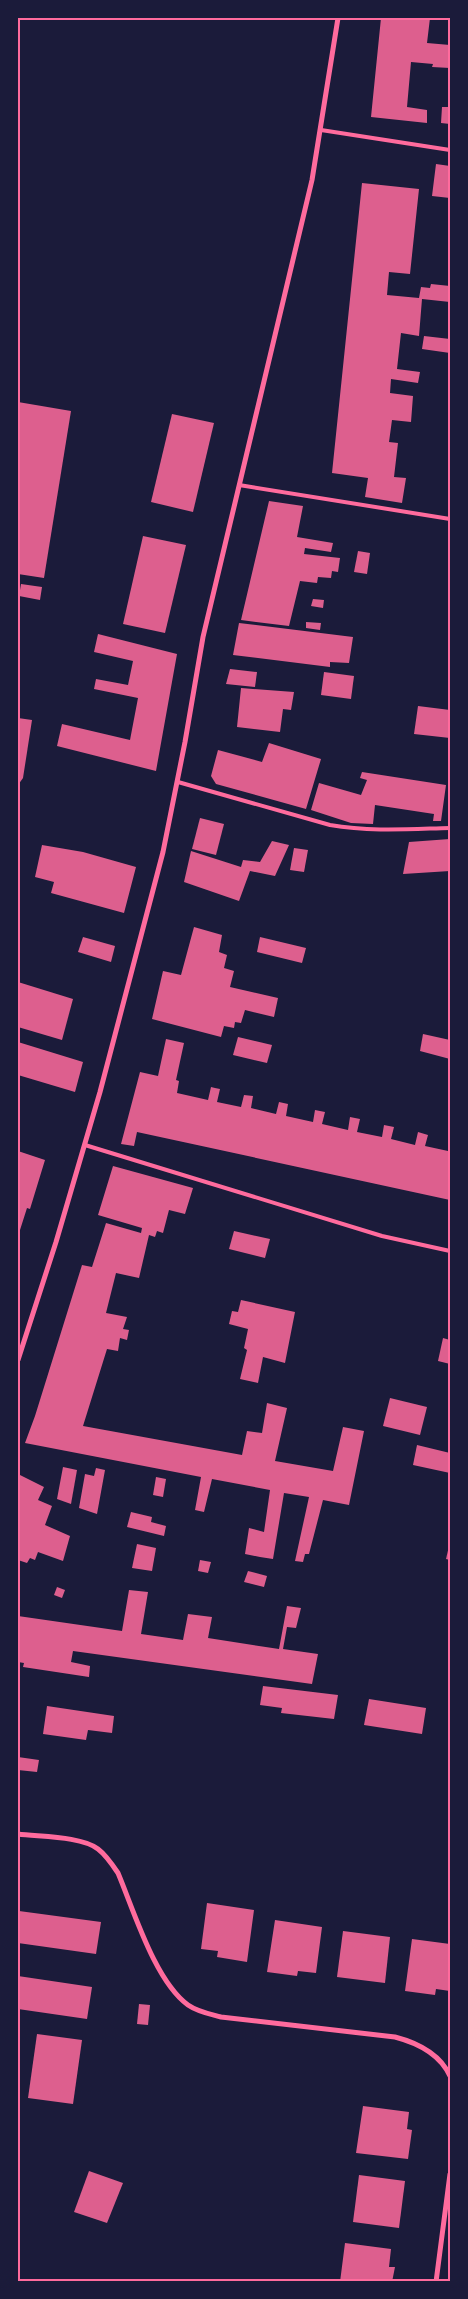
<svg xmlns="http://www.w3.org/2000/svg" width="468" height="2299" viewBox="0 0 468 2299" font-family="'Nunito Sans',sans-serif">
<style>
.building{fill:#dd5f8e}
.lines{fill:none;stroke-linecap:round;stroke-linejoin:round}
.service{stroke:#ff6b9d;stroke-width:4}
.minor{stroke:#ff6b9d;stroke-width:5}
.neatline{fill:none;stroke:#ff6b9d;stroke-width:2}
</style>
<rect width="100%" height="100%" fill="#1b1b3a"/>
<g class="building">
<polygon points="381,18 430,18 427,43 450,45 450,68 432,67 433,64 411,62 407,107 427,110 427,123 371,117"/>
<polygon points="442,107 450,107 450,124 441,123"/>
<polygon points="436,164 450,166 450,198 432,196"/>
<polygon points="362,183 419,189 410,274 389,272 387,295 419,298 421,287 430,288 431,284 450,286 450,302 422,299 419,336 401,333 397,369 420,372 418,383 391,379 390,393 413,396 411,422 392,420 389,442 398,443 394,477 406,478 402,503 365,497 368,478 332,473"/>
<polygon points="424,336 450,339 450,353 422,349"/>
<polygon points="18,402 71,411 44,578 18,574"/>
<polygon points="172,414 214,423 193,512 151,502"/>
<polygon points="269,501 303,506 297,537 333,543 331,552 305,548 304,554 340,558 338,572 332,571 331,578 318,577 317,583 300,581 289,626 241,620"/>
<polygon points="143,536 186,545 165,633 123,624"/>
<polygon points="358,551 370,553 367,574 354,572"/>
<polygon points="21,584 42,587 40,600 19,596"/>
<polygon points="313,599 324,600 323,608 311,606"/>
<polygon points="306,622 321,623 320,630 306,628"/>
<polygon points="239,623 353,637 349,663 330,662 330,667 233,655"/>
<polygon points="98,634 177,654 156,771 57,746 62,724 130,740 138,698 94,689 96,679 128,685 133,661 94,652"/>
<polygon points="230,669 257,672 255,687 226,684"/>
<polygon points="324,672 354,676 351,699 321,695"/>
<polygon points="241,688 294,692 291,710 283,709 280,732 237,727"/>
<polygon points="418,706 450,710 450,738 414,734"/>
<polygon points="18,718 32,720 23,778 18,785"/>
<polygon points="269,743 321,759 306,809 216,784 211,776 218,750 262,762"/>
<polygon points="362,772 446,785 441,821 433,821 434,814 375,805 373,824 351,823 311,810 319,783 361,795 367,780 360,778"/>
<polygon points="200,818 224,824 216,855 192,849"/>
<polygon points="450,839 450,871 403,874 409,842"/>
<polygon points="272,841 289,845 275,876 250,871 239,901 184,882 191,851 241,867 243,860 260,862"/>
<polygon points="42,845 83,852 136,867 124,913 51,893 54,882 35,877"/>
<polygon points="294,848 308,850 304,872 290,870"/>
<polygon points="194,927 222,935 219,952 227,955 224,968 234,971 230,987 278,998 274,1017 245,1010 241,1023 235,1022 234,1028 224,1026 221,1037 152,1019 163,971 181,975"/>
<polygon points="83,937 115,946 111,962 78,952"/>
<polygon points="260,937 306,948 302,963 257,952"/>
<polygon points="18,982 73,999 62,1040 18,1027"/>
<polygon points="423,1034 450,1040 450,1059 420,1051"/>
<polygon points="238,1037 272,1045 267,1063 233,1055"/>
<polygon points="166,1039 184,1043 176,1080 179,1081 177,1093 208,1100 211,1087 215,1088 220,1089 217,1102 241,1107 244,1095 253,1096 251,1108 276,1114 279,1102 288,1104 286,1116 313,1122 315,1110 325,1112 322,1124 348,1130 350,1117 360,1119 357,1132 382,1137 384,1125 394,1127 391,1139 415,1145 418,1132 428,1135 425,1146 448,1151 450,1143 450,1200 137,1132 134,1146 121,1144 140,1072 158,1076"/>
<polygon points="18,1042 83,1062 75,1092 18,1075"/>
<polygon points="18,1151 45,1160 30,1209 27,1208 20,1230 18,1229"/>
<polygon points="113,1166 193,1188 185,1214 169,1210 163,1233 157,1231 155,1237 149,1235 139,1278 116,1273 106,1313 127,1317 123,1329 129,1330 127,1340 120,1338 118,1351 107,1349 83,1426 242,1455 247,1431 262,1433 267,1403 287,1408 275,1461 333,1471 343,1427 364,1431 349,1505 323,1500 309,1554 305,1554 303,1562 295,1561 309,1497 284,1493 273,1559 260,1557 245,1554 249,1528 264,1532 270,1490 212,1479 204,1512 195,1510 201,1477 25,1443 35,1416 82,1265 92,1267 106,1223 141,1233 142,1228 98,1215"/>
<polygon points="234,1231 270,1239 265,1258 229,1249"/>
<polygon points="241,1300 295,1312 285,1363 263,1357 258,1383 240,1379 247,1350 244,1348 248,1329 229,1324 232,1311 238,1312"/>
<polygon points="443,1338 450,1340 450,1364 438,1361"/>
<polygon points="390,1398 427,1407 420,1435 383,1426"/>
<polygon points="417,1445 450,1453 450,1473 413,1465"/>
<polygon points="63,1467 77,1470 71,1504 57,1499"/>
<polygon points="96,1468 105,1470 97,1514 79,1508 85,1474 94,1476"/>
<polygon points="18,1474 44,1487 38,1500 52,1506 45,1525 70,1536 63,1561 38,1552 35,1560 30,1558 27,1563 18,1560"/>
<polygon points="156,1477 166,1479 163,1497 153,1495"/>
<polygon points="131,1512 152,1517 151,1522 166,1526 164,1536 127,1527"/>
<polygon points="450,1542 450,1560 446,1559"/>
<polygon points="137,1544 156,1548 152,1571 132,1568"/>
<polygon points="200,1560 211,1562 208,1573 198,1571"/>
<polygon points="248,1571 267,1576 264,1587 244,1582"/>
<polygon points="57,1587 65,1590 62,1598 54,1595"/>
<polygon points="129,1590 148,1592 141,1634 183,1640 188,1614 212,1617 208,1638 279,1649 287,1606 301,1608 296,1628 287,1627 283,1649 318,1654 312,1684 73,1651 71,1662 90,1666 89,1677 23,1667 24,1663 18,1662 18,1616 122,1631"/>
<polygon points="263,1686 338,1695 334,1719 281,1713 282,1708 260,1705"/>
<polygon points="369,1699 426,1708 422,1734 364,1725"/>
<polygon points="47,1706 114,1716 112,1733 88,1730 86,1740 43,1734"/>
<polygon points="18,1757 39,1760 37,1772 18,1770"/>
<polygon points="207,1903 254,1910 247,1962 217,1957 218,1951 201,1949"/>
<polygon points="19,1911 101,1922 96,1954 18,1943"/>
<polygon points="275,1920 322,1927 316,1973 298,1971 297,1976 267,1972"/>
<polygon points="343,1931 390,1937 385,1983 337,1977"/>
<polygon points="412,1939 450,1944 450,1991 436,1989 435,1995 405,1991"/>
<polygon points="18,1976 92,1987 87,2019 18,2009"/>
<polygon points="139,2004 150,2005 148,2025 137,2024"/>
<polygon points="37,2034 82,2040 73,2104 28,2098"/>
<polygon points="363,2106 409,2112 407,2129 412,2130 408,2159 356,2153"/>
<polygon points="89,2171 123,2183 107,2223 74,2212"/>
<polygon points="359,2175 405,2181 399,2228 353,2222"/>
<polygon points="345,2243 391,2249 389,2267 395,2267 392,2282 340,2282"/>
</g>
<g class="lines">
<g class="service">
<polyline points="321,130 450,150"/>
<polyline points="239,485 450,519"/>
<path d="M178,782L330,825C371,832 410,829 450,828"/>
<polyline points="85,1145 382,1236 450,1251"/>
</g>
<g class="minor">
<polyline points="18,1360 56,1242 100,1092 163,852 185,742 203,637 312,180 338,18"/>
<path d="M18,1834C39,1837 81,1836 98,1849C106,1855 112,1864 118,1873C134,1911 155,1981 188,2005C198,2012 210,2014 221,2017L395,2037C418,2043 440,2054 450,2076"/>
<polyline points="436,2282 450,2174"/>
</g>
</g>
<rect width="468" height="2299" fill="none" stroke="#1b1b3a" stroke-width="38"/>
<rect x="19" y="19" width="430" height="2261" class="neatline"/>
</svg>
